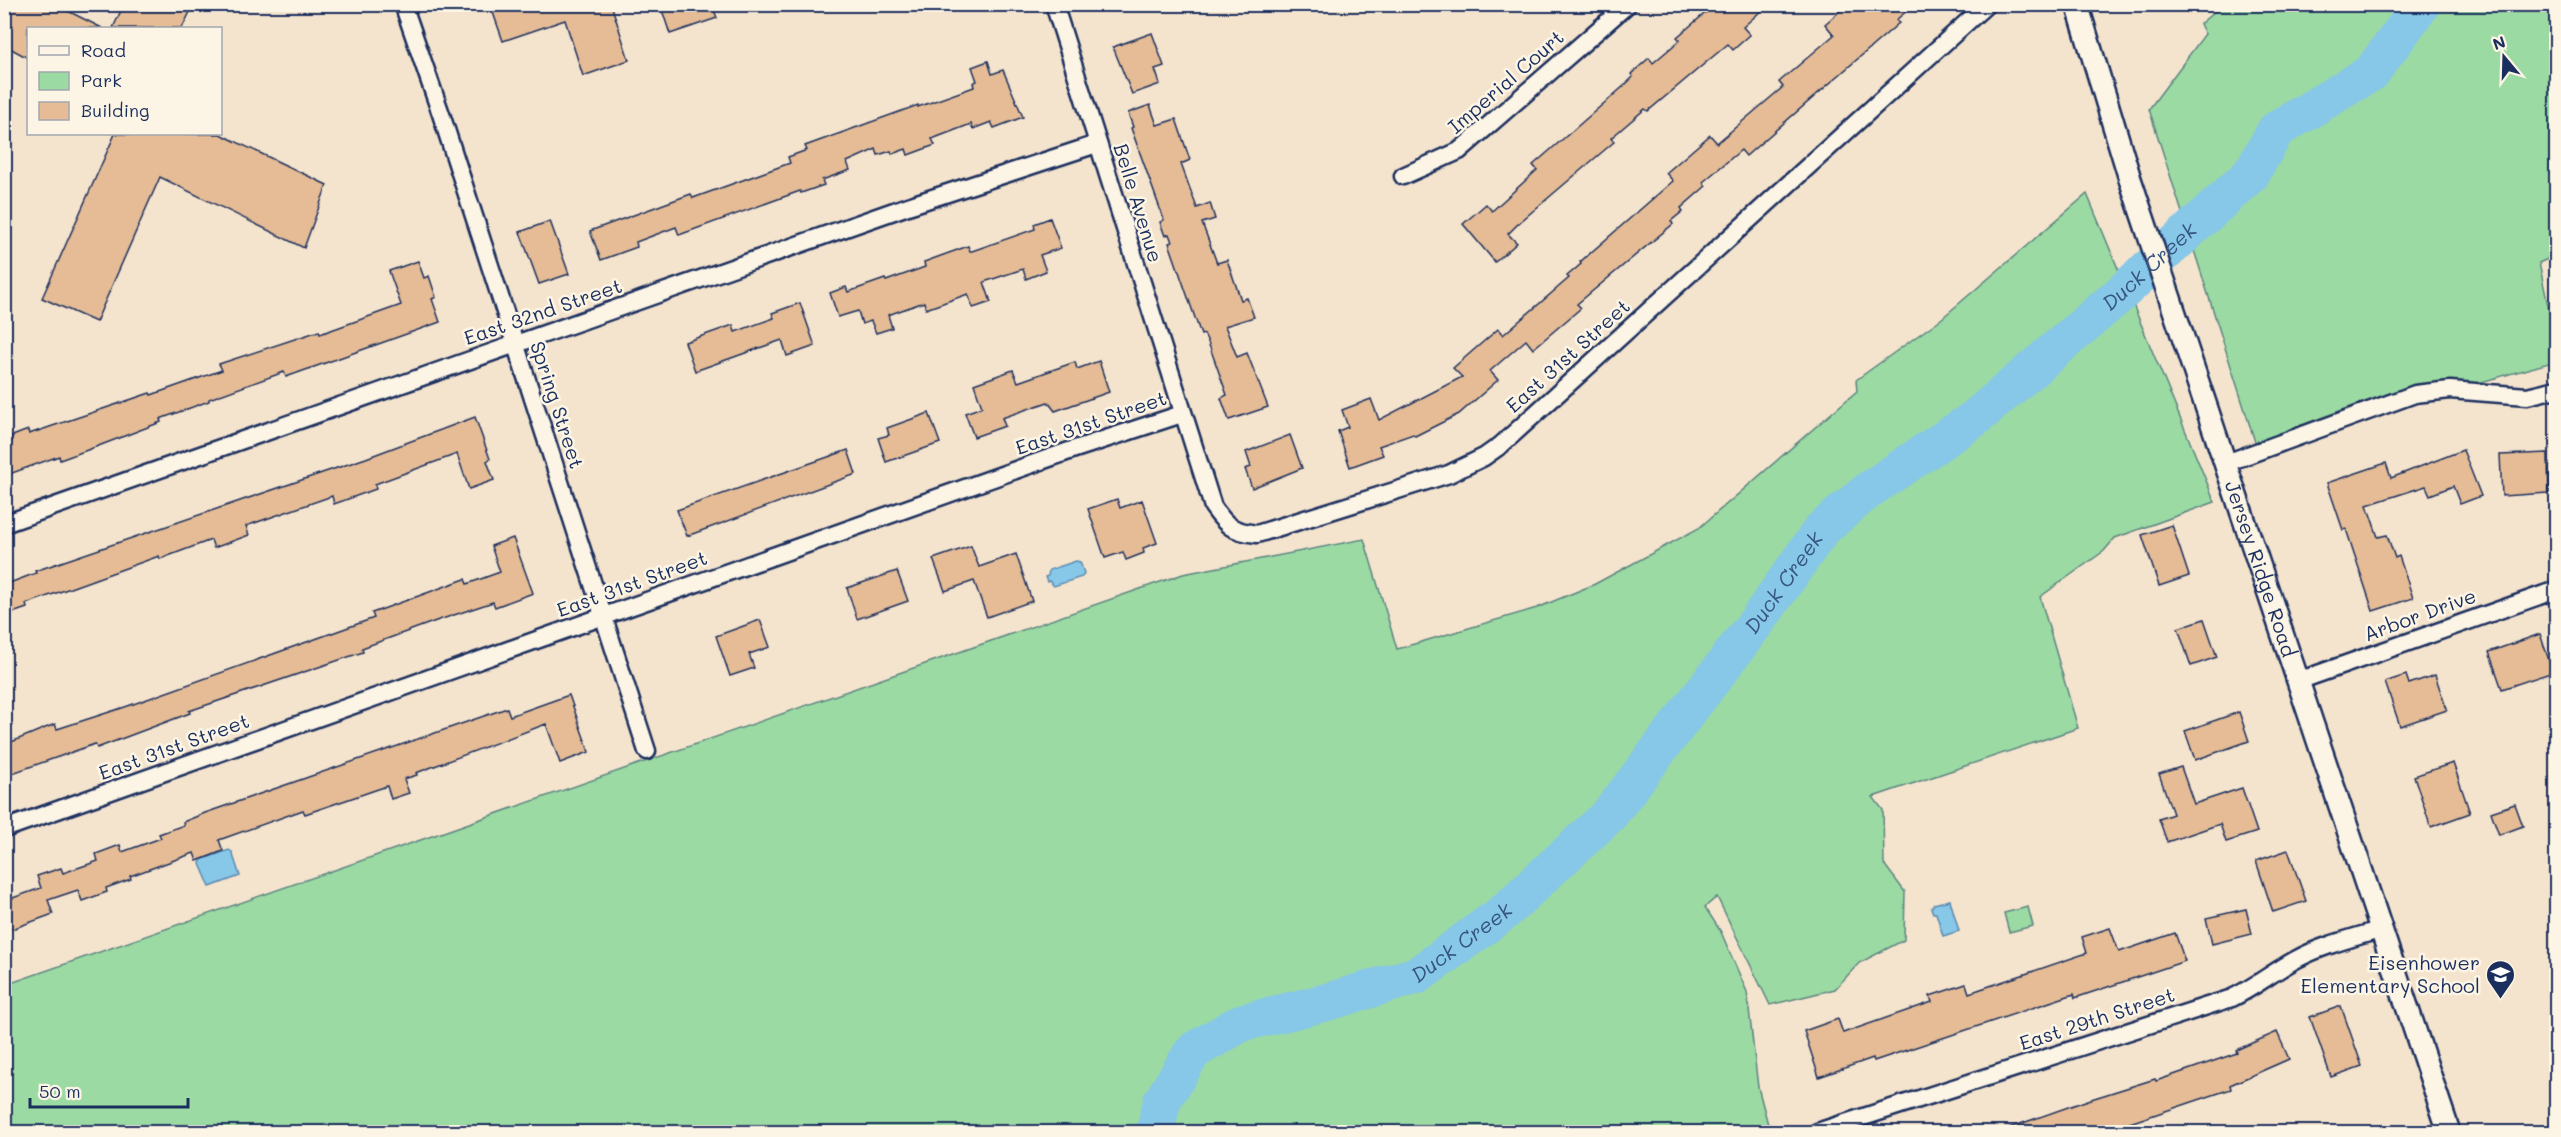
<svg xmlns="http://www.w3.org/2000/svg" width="2561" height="1137" viewBox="0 0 2561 1137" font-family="Mali,sans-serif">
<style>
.green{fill:#9bdaa3;stroke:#5b8480;stroke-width:1.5}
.water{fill:#87c7e8;stroke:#5c8ab1;stroke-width:1.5}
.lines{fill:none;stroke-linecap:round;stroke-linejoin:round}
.river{stroke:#87c7e8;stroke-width:38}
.building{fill:#e5bc95;stroke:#1b2f5e;stroke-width:1.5}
.minor-casing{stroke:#1b2f5e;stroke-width:21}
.tertiary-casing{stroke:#1b2f5e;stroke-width:26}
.minor{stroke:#fcf5e5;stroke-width:16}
.tertiary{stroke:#fcf5e5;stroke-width:21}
.labels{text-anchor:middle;stroke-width:5;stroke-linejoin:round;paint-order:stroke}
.street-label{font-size:20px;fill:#1b2f5e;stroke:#fcf5e5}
.poi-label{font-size:20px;fill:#1b2f5e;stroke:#fcf5e5;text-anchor:end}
.water-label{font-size:21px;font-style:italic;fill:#365580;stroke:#fcf5e5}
</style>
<rect width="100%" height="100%" fill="#f5e4cd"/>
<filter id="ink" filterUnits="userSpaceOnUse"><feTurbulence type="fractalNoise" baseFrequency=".0167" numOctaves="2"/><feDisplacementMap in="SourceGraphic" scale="12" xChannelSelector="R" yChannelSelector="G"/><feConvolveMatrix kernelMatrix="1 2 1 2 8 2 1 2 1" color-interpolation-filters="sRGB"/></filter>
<g filter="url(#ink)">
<g class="green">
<polygon points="2222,5 2556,5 2556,255 2539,263 2556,343 2556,361 2256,445 2149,109 2205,34 2200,24"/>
<polygon points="2087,194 2215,502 2115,538 2104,551 2040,597 2078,728 1873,797 1883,810 1884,864 1905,892 1904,940 1859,963 1835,989 1770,1005 1717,897 1705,907 1721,932 1747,992 1758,1087 1770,1132 5,1132 5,985 1183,574 1364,539 1397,649 1537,608 1595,584 1699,528 1857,391 1856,380 1941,319"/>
<polygon points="2028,907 2033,926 2009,932 2004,913"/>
</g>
<g class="water">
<polygon points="1076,561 1080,562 1084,573 1082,577 1054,586 1049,581 1047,582 1045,577 1048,576 1049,570"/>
<polygon points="229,850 232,852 240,876 210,887 200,864 201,860"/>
<polygon points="1950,900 1959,931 1943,936 1936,913 1933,913 1931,908 1934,904"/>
</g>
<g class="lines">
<path class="river" id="s1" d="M1155,1132L1162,1101L1193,1051L1241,1023L1327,1002L1418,975L1503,913L1609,815L1758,620L1822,529L1870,489L1974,419L2118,296L2251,174L2276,130L2371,73L2422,4"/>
</g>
<g class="building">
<polygon points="4,4 54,4 102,28 28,28 28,58 4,45"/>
<polygon points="124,4 194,4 182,28 113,28"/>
<polygon points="490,4 611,4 629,60 583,76 565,20 503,41"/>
<polygon points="660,4 712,4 717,18 670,34"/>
<polygon points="1716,4 1769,4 1743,27 1750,35 1733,50 1728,44 1648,111 1645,109 1611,138 1614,142 1520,222 1508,234 1517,243 1495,262 1463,224 1486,204 1492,211 1537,170 1533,165 1625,85 1633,77 1631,74 1649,58 1653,63 1680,40 1677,37"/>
<polygon points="1848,4 1915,4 1896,20 1899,23 1746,156 1741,150 1703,182 1706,186 1681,208 1683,211 1671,221 1673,224 1577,304 1581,308 1533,349 1526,340 1490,371 1498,380 1459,414 1415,436 1413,434 1379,446 1383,455 1350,467 1338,431 1348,427 1342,410 1371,399 1379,420 1462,377 1453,368 1498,329 1503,335 1569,278 1567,276 1581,264 1580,262 1673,181 1666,173 1710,135 1717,143 1783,87 1779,82 1834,35 1825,24"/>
<polygon points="1152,33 1164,66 1155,69 1160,84 1132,94 1113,47"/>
<polygon points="988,61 992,74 1003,70 1023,117 994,128 991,122 973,129 971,124 932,139 935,145 908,155 906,149 892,154 891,151 878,155 876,149 847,162 850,170 822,180 824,185 801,193 800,191 679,235 676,227 636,242 637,247 601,260 590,231 691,194 693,198 790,163 788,157 807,150 805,146 918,105 918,107 974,87 973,83 977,81 972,67"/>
<polygon points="1150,105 1157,125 1176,119 1190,160 1181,164 1197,208 1210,203 1215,219 1202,223 1217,263 1227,260 1241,300 1247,298 1254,317 1225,326 1237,357 1247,353 1268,407 1229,420 1221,398 1227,395 1208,342 1204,334 1201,335 1169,243 1172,242 1169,234 1165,236 1160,222 1164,220 1131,128 1133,127 1128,113"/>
<polygon points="115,134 220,134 327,185 304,248 160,177 96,322 42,298"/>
<polygon points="1050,218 1061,248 1040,255 1046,271 1026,279 1023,269 984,282 991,302 973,308 968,294 926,309 924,302 888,315 892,328 876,333 871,321 862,324 858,311 838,317 830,293 846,287 848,292 885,279 886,281 925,267 924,262 960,249 968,246 970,251 972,251 1035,229 1034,224"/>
<polygon points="550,221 569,274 539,284 520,232"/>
<polygon points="418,261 424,278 429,276 436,297 432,299 440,322 286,377 284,372 209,399 209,401 160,419 161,422 101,445 60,460 59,456 4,476 4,444 12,441 10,437 28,430 29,434 150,393 151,395 222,370 219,364 319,331 320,334 401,305 389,271"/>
<polygon points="800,303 815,346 787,356 782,340 695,371 685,342 733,325 735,332 774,318 772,313"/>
<polygon points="1099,361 1109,392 1055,411 1048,402 1002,418 1005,426 974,437 965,413 982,407 974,384 1013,370 1018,382 1075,362 1077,369"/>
<polygon points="929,413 940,443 886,462 878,438 889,435 887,428"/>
<polygon points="475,417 490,459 487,461 494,480 469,489 457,454 375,484 376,489 334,504 332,496 246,526 249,535 214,548 211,540 160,559 159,556 26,604 27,608 4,616 4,585 36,573 35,571 366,458"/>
<polygon points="1290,435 1302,468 1252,488 1245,469 1251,467 1246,452"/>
<polygon points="848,450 856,474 687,536 677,510"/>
<polygon points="2463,450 2481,496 2460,504 2453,486 2430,495 2426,486 2367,505 2378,537 2387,535 2395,558 2399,556 2413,598 2373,611 2346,529 2343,530 2327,483 2386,463 2391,478"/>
<polygon points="2548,453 2549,493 2502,496 2500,455"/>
<polygon points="1117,499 1120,508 1142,500 1157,543 1143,548 1144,553 1126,560 1123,552 1105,558 1088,509"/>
<polygon points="2172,525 2189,576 2159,586 2142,535"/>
<polygon points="513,538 533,593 495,607 493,602 436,621 362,648 363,652 189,711 190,713 134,734 97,748 95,744 4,776 4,745 55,724 57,729 125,707 374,618 372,613 465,579 467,584 500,572 491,546"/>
<polygon points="971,546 979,567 1016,554 1032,601 987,617 974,581 945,591 933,559"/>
<polygon points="897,571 908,601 857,619 847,588"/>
<polygon points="2204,619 2217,657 2191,666 2178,628"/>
<polygon points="760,620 770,647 749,654 754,668 730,676 716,636"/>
<polygon points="2540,634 2553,672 2502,689 2489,652"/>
<polygon points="2406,675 2409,684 2435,675 2447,710 2400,726 2385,682"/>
<polygon points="569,695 589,752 560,763 546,724 416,773 417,775 404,779 409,793 391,799 387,786 305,814 303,810 219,840 223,851 197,861 194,853 130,876 131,879 106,888 107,892 82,901 78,890 48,900 53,914 4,932 4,901 41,888 37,876 61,868 63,873 98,861 96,854 120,845 122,852 161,838 159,834 184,825 183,822 205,813 507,708 510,716"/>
<polygon points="2239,712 2249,741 2195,760 2185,731"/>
<polygon points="2453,763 2470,813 2431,827 2414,776"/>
<polygon points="2181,767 2194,804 2242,788 2257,832 2226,842 2220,824 2167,842 2159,819 2173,814 2159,774"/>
<polygon points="2515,804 2523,826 2499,835 2491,812"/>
<polygon points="2288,850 2306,901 2273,912 2256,861"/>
<polygon points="2246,909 2252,934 2212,944 2206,918"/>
<polygon points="2110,928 2119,952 2175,933 2185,961 2075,998 2074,994 1874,1061 1873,1058 1819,1077 1804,1031 1838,1019 1843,1033 1932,1002 1930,996 1966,984 1969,993 2087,953 2082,937"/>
<polygon points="2341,1006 2362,1066 2331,1077 2310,1017"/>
<polygon points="2277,1032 2289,1059 2230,1085 2231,1089 2103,1132 2003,1132 2003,1130 2088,1100 2155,1079 2156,1081 2237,1053 2236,1050"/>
</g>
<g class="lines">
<defs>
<g id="minor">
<polyline points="403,4 441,114 647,751"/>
<path d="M1054,4L1213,507C1227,527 1232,531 1257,534L1449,474L1484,457L1501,445L1987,4"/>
<polyline points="1403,176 1459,151 1628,4"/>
<polyline points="2226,463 2415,394 2450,390 2527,396 2556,389"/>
<polyline points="4,524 908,206 1097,144"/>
<polyline points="2298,681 2556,590"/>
<polyline points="4,829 1072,450 1182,414"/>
<path d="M1817,1132L2232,998C2255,987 2274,971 2297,959C2323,945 2353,938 2382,929"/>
</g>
<g id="tertiary">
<path id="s2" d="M2077,4L2130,179L2449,1132"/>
</g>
</defs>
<use href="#minor" class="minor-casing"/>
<use href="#tertiary" class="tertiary-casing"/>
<use href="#minor" class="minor"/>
<use href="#tertiary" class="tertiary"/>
</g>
</g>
<defs>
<symbol id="school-pin" viewBox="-11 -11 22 30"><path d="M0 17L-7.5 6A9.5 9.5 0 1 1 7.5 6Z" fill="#1b2f5e" stroke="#fcf5e5"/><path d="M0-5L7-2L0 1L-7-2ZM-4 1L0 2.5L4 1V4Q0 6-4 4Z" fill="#fff"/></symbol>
</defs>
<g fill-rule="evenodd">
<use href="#school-pin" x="2484" y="958" width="33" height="45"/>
</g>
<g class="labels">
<g class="street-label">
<text transform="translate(1506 82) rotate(-41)" y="7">Imperial Court</text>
<text transform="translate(1138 203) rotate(73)" y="7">Belle Avenue</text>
<text transform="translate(543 312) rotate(-19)" y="7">East 32nd Street</text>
<text transform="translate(1568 356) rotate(-42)" y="7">East 31st Street</text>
<text transform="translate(557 405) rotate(72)" y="7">Spring Street</text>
<text transform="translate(1091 423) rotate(-19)" y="7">East 31st Street</text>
<text dy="7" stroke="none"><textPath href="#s2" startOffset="594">Jersey Ridge Road</textPath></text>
<text transform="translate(632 584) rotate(-20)" y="7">East 31st Street</text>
<text transform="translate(2420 615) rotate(-20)" y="7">Arbor Drive</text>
<text transform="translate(174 747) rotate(-20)" y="7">East 31st Street</text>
<text transform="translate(2097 1019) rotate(-18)" y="7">East 29th Street</text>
</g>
<g class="poi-label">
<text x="2480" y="970">Eisenhower<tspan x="2480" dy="23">Elementary School</tspan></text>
</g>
<g class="water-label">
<text dy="7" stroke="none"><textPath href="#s1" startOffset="1356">Duck Creek</textPath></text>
<text dy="7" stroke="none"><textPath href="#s1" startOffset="870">Duck Creek</textPath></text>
<text dy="7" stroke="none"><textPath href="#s1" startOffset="384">Duck Creek</textPath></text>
</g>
</g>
<rect width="2561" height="1137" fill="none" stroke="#fcf5e5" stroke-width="24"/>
<rect x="12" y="12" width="2537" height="1113" fill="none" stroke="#1b2f5e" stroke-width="2" filter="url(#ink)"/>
<rect x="27" y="27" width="195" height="108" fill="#fcf5e5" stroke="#a2a6af" stroke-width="1.5"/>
<rect x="39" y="46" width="30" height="9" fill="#fcf5e5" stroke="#a2a6af" stroke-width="1.5"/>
<text x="81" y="57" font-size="18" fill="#1b2f5e">Road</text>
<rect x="39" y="72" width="30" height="18" fill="#9bdaa3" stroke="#a2a6af" stroke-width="1.5"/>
<text x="81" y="87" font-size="18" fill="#1b2f5e">Park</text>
<rect x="39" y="102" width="30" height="18" fill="#e5bc95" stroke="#a2a6af" stroke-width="1.5"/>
<text x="81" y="117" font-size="18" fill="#1b2f5e">Building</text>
<g transform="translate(2504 57) rotate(341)" stroke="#fcf5e5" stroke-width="4.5" paint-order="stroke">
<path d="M0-4.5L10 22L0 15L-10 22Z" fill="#1b2f5e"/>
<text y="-9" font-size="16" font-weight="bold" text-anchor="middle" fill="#1b2f5e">N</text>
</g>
<path d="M30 1098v9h158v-9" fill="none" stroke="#1b2f5e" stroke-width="3"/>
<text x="39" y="1098" font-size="18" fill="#1b2f5e" stroke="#fcf5e5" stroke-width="4.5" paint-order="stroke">50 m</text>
</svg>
